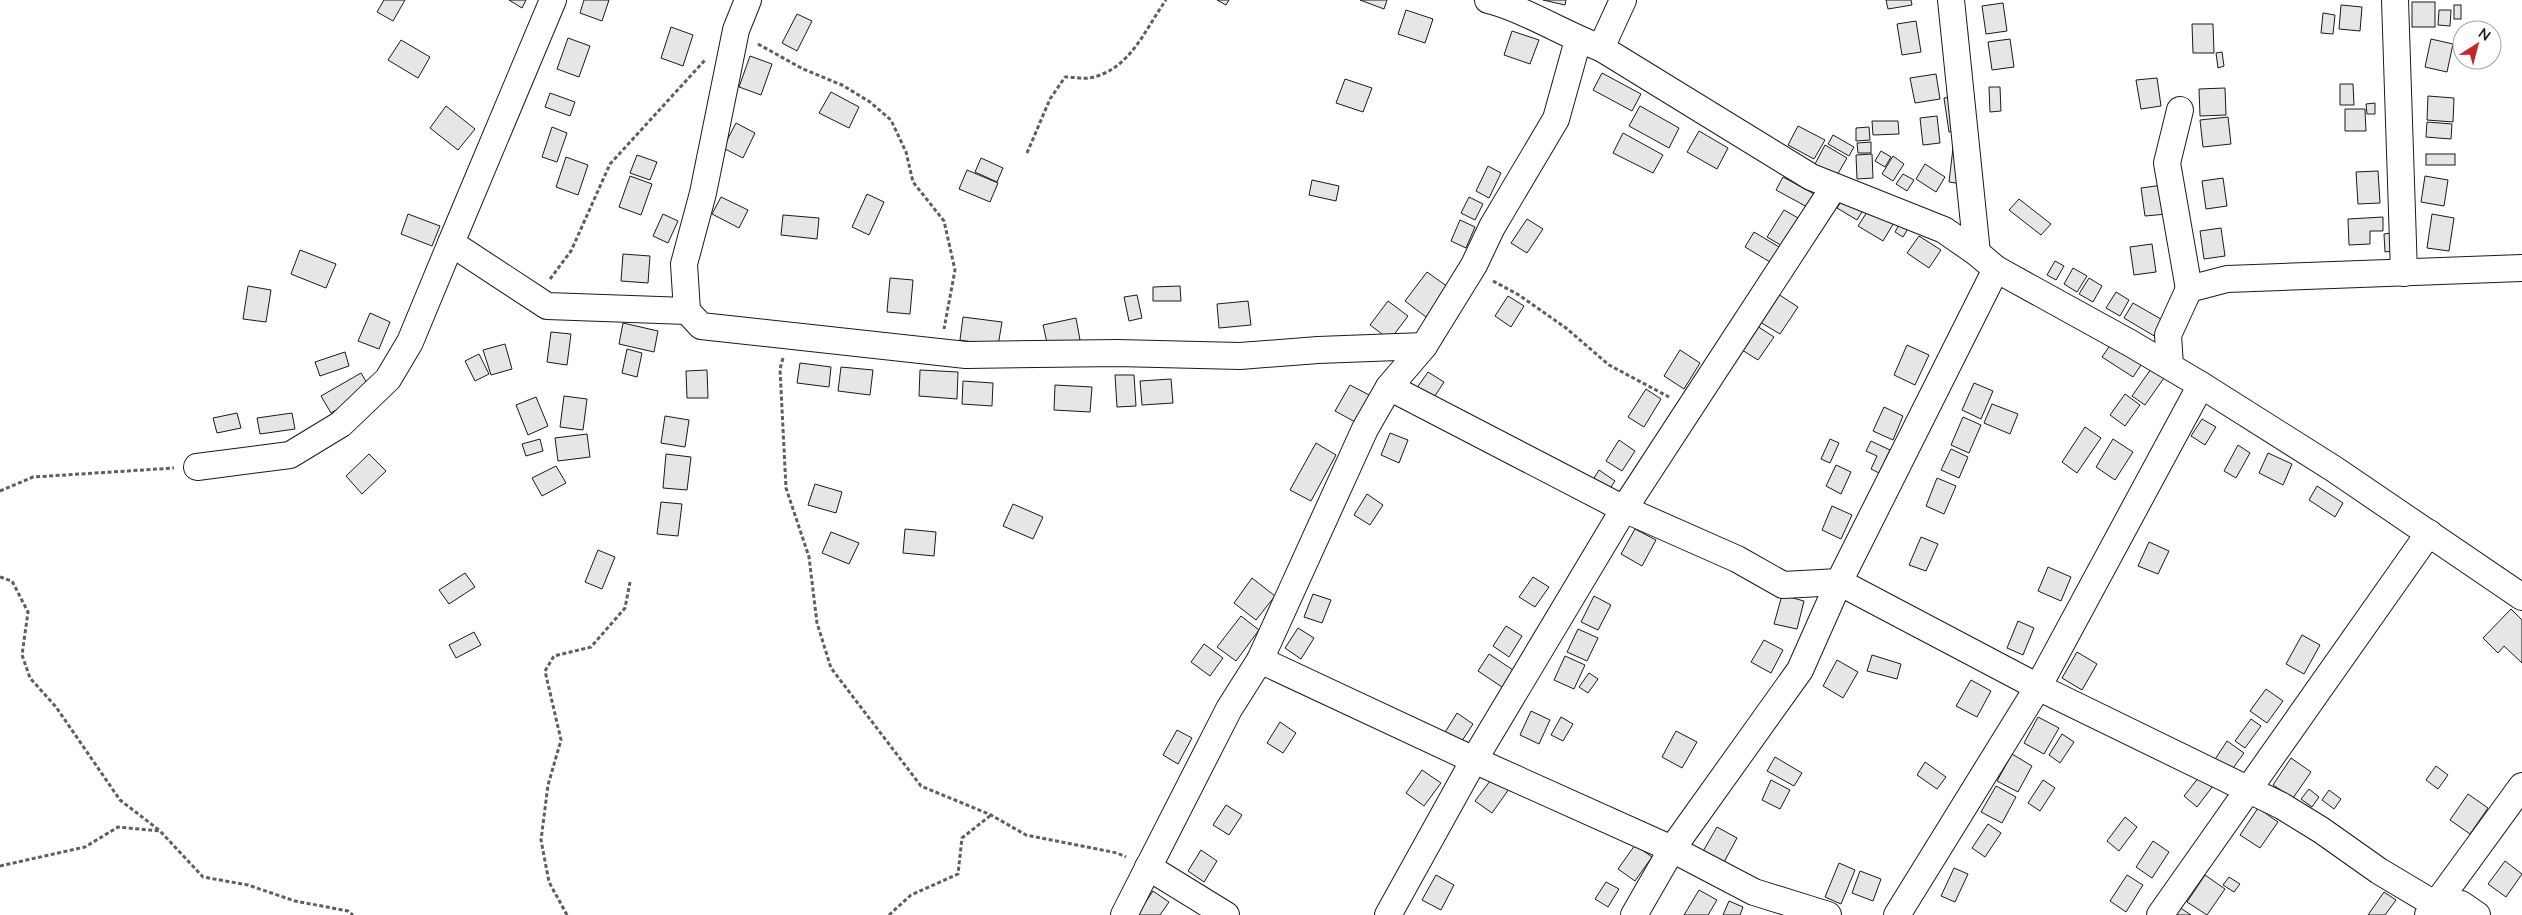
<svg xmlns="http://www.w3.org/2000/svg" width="2522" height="915" viewBox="0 0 2522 915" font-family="Lato,sans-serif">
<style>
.building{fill:#e6e6e6;stroke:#1a1a1a}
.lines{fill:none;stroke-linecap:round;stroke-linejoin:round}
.minor-casing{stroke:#1a1a1a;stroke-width:28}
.path{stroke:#5f5f5f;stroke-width:3;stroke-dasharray:4 2.5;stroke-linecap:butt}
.minor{stroke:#fff;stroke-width:26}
</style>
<rect width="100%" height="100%" fill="#fff"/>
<g class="building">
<polygon points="384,0 405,0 393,21 377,12"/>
<polygon points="509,0 526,0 522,8"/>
<polygon points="584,0 609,0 602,21 580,13"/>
<polygon points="1217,0 1229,0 1226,5"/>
<polygon points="1360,0 1387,0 1384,9"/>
<polygon points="1543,0 1566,0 1565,5"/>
<polygon points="1886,0 1911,0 1912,5 1888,9"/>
<rect x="2412" y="2" width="23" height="25"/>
<polygon points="2003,3 2007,31 1986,34 1982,6"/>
<polygon points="2341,5 2362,7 2360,31 2339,29"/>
<rect x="2454" y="5" width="7" height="14"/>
<polygon points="1406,10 1433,19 1425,43 1398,34"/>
<polygon points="2439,10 2451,10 2450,26 2438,25"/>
<polygon points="2323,13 2335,15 2333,34 2321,33"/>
<polygon points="797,14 812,21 797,51 782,43"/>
<polygon points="1916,21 1921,52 1902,55 1897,24"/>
<polygon points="2192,24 2213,24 2214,53 2193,53"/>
<polygon points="671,27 693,35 683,66 661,58"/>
<polygon points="1512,31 1539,40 1530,64 1504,55"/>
<polygon points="568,38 590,46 579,77 557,69"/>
<polygon points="2010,39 2014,67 1992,70 1988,42"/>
<polygon points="2431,39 2453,44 2447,72 2425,67"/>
<polygon points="401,40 430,57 418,78 388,60"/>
<polygon points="2222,52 2224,66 2218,68 2216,53"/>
<polygon points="750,56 772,64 761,95 739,87"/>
<polygon points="1602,73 1641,94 1632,111 1593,90"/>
<polygon points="1936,74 1940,99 1915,103 1910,78"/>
<polygon points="2157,78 2161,106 2141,109 2136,80"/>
<polygon points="1345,79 1372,88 1363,112 1336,103"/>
<polygon points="2340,84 2353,84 2354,105 2340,105"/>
<polygon points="1989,87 2000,87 2001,111 1990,112"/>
<polygon points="2225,88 2226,115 2200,116 2199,89"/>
<polygon points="831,92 859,107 849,128 819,113"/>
<polygon points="550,93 575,102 570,116 545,107"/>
<polygon points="2428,96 2454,98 2453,122 2427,120"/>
<polygon points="1953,97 1958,131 1949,132 1944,98"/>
<polygon points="2375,103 2375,114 2367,114 2366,104"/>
<polygon points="446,106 475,129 458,150 430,128"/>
<polygon points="1640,106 1679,128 1669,148 1629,126"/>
<polygon points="2345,109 2365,109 2366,131 2345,131"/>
<polygon points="1937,116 1940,143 1923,145 1920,118"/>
<polygon points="2228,117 2231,144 2203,147 2200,120"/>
<polygon points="1872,121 1898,121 1899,134 1873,135"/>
<polygon points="2427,122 2452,124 2451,139 2426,137"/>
<polygon points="736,123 755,133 743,158 723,148"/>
<polygon points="1798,126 1825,140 1814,159 1788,145"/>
<polygon points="552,127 567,133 557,162 542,157"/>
<polygon points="1869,127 1870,140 1856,141 1856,128"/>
<polygon points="1699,131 1728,148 1717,169 1687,152"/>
<polygon points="1623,133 1663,155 1653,173 1613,153"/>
<polygon points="1833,135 1854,147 1849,156 1828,144"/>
<polygon points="1871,142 1871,153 1858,153 1857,143"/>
<polygon points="1825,145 1847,158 1836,177 1815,164"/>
<polygon points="1953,148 1965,149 1962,184 1949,182"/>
<polygon points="1881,151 1891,157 1885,167 1875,161"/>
<polygon points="1872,154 1873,178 1857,179 1856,155"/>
<rect x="2426" y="154" width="29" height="11"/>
<polygon points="637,155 657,162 650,180 630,173"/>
<polygon points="1893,156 1904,164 1893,181 1882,174"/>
<polygon points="566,157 588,165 578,195 556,187"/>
<polygon points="981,158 1003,168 997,182 975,172"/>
<polygon points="1925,164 1945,177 1936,192 1916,179"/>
<polygon points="1488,166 1501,173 1489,198 1476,191"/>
<polygon points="967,170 998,183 990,202 959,189"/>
<polygon points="2378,171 2380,203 2358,204 2356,172"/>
<polygon points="1903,174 1914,180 1907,191 1896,184"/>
<polygon points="630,176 652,184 641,215 619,207"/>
<polygon points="2425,176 2448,180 2444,206 2421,202"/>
<polygon points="1783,177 1816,195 1809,208 1776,190"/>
<polygon points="2223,178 2227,206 2206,209 2202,181"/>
<polygon points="1312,180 1339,186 1336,201 1309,195"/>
<polygon points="2163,185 2167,214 2145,216 2141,188"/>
<polygon points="867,194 884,202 869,235 852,227"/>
<polygon points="1845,195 1865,207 1857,220 1837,208"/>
<polygon points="721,197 748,210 739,228 712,214"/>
<polygon points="1469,197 1483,204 1475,220 1461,213"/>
<polygon points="2019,199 2051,224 2041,235 2009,210"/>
<polygon points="1871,206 1895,221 1883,241 1858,226"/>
<polygon points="1784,210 1800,219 1784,247 1767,237"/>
<polygon points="408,214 440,226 432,246 401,234"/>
<polygon points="663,214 678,221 668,243 653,236"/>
<polygon points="2432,214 2454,218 2449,251 2427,248"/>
<polygon points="783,215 819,218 817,239 781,235"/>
<polygon points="2383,217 2383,231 2370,231 2370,244 2349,245 2348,219"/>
<polygon points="1527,219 1543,229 1527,253 1511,243"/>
<polygon points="1460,220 1475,227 1466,248 1451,241"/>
<polygon points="1901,221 1909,227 1903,237 1895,232"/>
<polygon points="2221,228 2225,256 2204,259 2200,231"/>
<polygon points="1754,232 1784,250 1775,265 1745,247"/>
<polygon points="2391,233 2392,251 2385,252 2384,234"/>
<polygon points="1919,236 1941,250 1929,268 1907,253"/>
<polygon points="2152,244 2156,272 2134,275 2130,247"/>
<polygon points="300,250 336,264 326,288 291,274"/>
<polygon points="623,254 650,256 648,283 621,281"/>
<polygon points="2055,261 2064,266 2056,280 2047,275"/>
<polygon points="2073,268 2087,276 2077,292 2064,284"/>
<polygon points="1427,272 1448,287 1426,317 1405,301"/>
<polygon points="890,278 913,280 910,314 887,312"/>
<polygon points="2089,278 2102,286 2093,302 2079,294"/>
<polygon points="248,286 271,290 266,322 243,319"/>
<polygon points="1180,286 1181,301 1153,301 1153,287"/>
<polygon points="2116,292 2129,300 2120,316 2106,308"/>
<polygon points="1778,294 1798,307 1780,334 1760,322"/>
<polygon points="1137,295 1142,318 1129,321 1124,297"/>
<polygon points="1508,296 1524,306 1511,327 1495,316"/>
<polygon points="1248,301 1251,325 1219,328 1217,304"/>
<polygon points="1388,301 1408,316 1390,340 1370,325"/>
<polygon points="2133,303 2166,322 2156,337 2124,318"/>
<polygon points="370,313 390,322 379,349 358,341"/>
<polygon points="963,317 1002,322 998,346 960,340"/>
<polygon points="1076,318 1080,340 1048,347 1043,325"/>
<polygon points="623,323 658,331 654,352 619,344"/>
<polygon points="1757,326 1774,337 1758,360 1742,350"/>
<polygon points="551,332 571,334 567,365 547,362"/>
<polygon points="2113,341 2143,362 2133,377 2102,357"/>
<polygon points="505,344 512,369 491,375 483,350"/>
<polygon points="1907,345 1929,355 1915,385 1894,375"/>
<polygon points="627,349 642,353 637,377 622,373"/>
<polygon points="1680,350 1700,363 1684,389 1664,376"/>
<polygon points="345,352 349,366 320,376 315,362"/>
<polygon points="479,354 489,374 475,381 465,361"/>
<polygon points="800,363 831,367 829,387 797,383"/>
<polygon points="841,367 873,370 870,395 838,391"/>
<polygon points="2151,369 2164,378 2145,405 2132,396"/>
<polygon points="707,370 708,398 687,398 686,371"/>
<polygon points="920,370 958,372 957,399 919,396"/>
<polygon points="1428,372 1444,382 1431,402 1414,392"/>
<polygon points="361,373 371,390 331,413 321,396"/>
<polygon points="1115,375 1134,375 1136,406 1117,407"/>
<polygon points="1171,379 1173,403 1142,405 1140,381"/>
<polygon points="963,381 993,383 992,406 962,404"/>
<polygon points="1974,383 1993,391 1981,419 1962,410"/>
<polygon points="1055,385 1092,387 1090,412 1054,410"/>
<polygon points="1350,385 1371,396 1357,423 1335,411"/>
<polygon points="1646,389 1661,399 1644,427 1628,417"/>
<polygon points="2125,394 2140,405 2125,426 2110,415"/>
<polygon points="564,396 587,399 583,430 560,427"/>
<polygon points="536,397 548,426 528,435 516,405"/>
<polygon points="1992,404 2018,414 2010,434 1984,423"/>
<polygon points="1884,407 1903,416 1893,440 1873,431"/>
<polygon points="237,413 241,428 217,433 213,418"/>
<polygon points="292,413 295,429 260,434 257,418"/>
<polygon points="665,416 689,420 685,447 661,443"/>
<polygon points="1963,417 1981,425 1969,453 1951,445"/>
<polygon points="2202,419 2216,427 2205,445 2191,436"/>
<polygon points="2085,427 2101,438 2077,473 2062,462"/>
<polygon points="1390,433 1408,440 1399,463 1381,455"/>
<polygon points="587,434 590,457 558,461 555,438"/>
<polygon points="540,439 543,451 526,456 522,444"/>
<polygon points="1830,439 1839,443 1830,463 1821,459"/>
<polygon points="2113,439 2133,452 2115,480 2096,467"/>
<polygon points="1619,440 1635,451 1622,471 1606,461"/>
<polygon points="1871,441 1890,450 1879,473 1871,469 1877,456 1866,451"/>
<polygon points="1316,443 1336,455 1311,501 1290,490"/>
<polygon points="2238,445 2250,453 2236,478 2224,471"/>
<polygon points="1951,449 1968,457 1959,478 1941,470"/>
<polygon points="2268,453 2292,464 2283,485 2259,473"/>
<polygon points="369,454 386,471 362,494 346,476"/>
<polygon points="666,454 691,457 687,490 663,488"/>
<polygon points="1836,465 1851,472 1841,494 1826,486"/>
<polygon points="556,466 566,483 542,496 532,478"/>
<polygon points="1599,470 1615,481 1602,501 1586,491"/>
<polygon points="1937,478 1956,486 1944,514 1926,506"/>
<polygon points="815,484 842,492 836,513 808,505"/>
<polygon points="2317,486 2343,503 2335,517 2309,500"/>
<polygon points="1367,494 1383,505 1370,525 1354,515"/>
<polygon points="661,502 682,504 678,536 657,534"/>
<polygon points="1013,504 1043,517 1033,539 1003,526"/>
<polygon points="1832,506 1852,515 1841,539 1822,530"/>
<polygon points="905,529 936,532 934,556 903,553"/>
<polygon points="1635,529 1656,540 1642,566 1621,554"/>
<polygon points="831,532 859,543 849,564 822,553"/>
<polygon points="1921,537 1938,544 1926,571 1909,565"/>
<polygon points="2149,542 2169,551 2158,574 2138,566"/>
<polygon points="598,550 615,557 602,589 585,582"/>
<polygon points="2048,567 2071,577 2061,601 2038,591"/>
<polygon points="465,573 475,587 449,604 439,590"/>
<polygon points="1533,577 1549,587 1535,607 1519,597"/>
<polygon points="1252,578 1275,596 1256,620 1234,603"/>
<polygon points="1313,594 1331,600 1322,623 1304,617"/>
<polygon points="1782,595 1804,601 1797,629 1774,624"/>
<polygon points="1594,596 1611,605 1598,630 1581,622"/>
<polygon points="2511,609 2522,620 2522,663 2504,646 2498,653 2483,638"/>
<polygon points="1241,616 1259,630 1236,661 1217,647"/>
<polygon points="2018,621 2034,628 2023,655 2007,648"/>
<polygon points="1506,626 1522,636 1509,657 1493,646"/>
<polygon points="1298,628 1314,638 1301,659 1285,648"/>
<polygon points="1578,629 1598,638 1587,661 1567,652"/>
<polygon points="474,632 481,645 456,658 449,645"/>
<polygon points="2302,635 2320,645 2304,674 2286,664"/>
<polygon points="1764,640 1783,650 1771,673 1751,662"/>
<polygon points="1204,644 1223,658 1210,676 1191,662"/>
<polygon points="2077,652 2097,664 2082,690 2062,678"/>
<polygon points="1489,654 1516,672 1505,689 1478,671"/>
<polygon points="1872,655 1901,664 1897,679 1867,671"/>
<polygon points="1565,656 1585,665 1574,689 1554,680"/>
<polygon points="1837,660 1858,672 1843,698 1823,686"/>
<polygon points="1589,673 1598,679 1588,693 1579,687"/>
<polygon points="1971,680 1991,691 1977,717 1956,706"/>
<polygon points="2266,689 2283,701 2267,723 2250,711"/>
<polygon points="1531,711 1550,720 1539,744 1520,735"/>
<polygon points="1457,713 1473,724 1460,744 1444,734"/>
<polygon points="1561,717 1573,724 1563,741 1551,735"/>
<polygon points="2038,717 2059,728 2044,754 2024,743"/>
<polygon points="2251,719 2261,726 2245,748 2235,741"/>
<polygon points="1280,722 1296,733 1283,753 1267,743"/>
<polygon points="1177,730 1192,738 1178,764 1163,755"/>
<polygon points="1676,731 1697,742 1682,768 1662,757"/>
<polygon points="2062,734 2074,742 2060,763 2049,755"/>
<polygon points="2227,741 2244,753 2228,775 2212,764"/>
<polygon points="2012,754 2032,766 2018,792 1997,781"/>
<polygon points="1775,757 1802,773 1794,786 1767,771"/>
<polygon points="2291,758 2311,772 2293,798 2273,785"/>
<polygon points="1925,762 1946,777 1937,789 1917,775"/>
<polygon points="2436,766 2448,775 2438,789 2426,780"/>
<polygon points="1422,770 1441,783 1424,806 1406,793"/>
<polygon points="2203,772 2216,782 2197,807 2184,796"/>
<polygon points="1493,777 1509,789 1492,813 1475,801"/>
<polygon points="1771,780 1790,790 1780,809 1762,800"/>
<polygon points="2043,780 2055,788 2040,811 2028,803"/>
<polygon points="1996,786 2016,797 2002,823 1981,812"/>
<polygon points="2309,789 2319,797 2312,807 2301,799"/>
<polygon points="2329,790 2341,799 2334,809 2322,800"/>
<polygon points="2468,794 2488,808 2470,834 2450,820"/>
<polygon points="1226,805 1242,815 1229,835 1213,825"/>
<polygon points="2258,808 2278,822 2260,848 2240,835"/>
<polygon points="2125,817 2137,827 2119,851 2107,841"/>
<polygon points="1988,824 2001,833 1985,857 1972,848"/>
<polygon points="1717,827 1737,838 1723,864 1702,853"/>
<polygon points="2153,841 2169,852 2152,878 2136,867"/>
<polygon points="1635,845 1652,857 1635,881 1618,869"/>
<polygon points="1201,850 1217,861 1204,882 1188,871"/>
<polygon points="2505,861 2522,874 2506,897 2488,884"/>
<polygon points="1839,863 1855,870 1841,904 1825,897"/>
<polygon points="1954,868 1968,874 1955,902 1941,896"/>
<polygon points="1860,871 1881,879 1873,901 1852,893"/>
<polygon points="1436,875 1454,885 1441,910 1422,900"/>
<polygon points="2127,875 2143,885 2126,912 2110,901"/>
<polygon points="2205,875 2225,889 2207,915 2187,902"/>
<polygon points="2229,877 2240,884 2234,892 2223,885"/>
<polygon points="1606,882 1619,889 1608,907 1595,899"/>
<polygon points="1699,890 1717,900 1708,915 1684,915"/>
<polygon points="1153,891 1169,902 1160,915 1137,915"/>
<polygon points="2384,892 2396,900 2385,915 2368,915"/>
<polygon points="1729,901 1743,907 1740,915 1723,915"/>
<polygon points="2179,907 2191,915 2174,915"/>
</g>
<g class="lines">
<defs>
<g id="minor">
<polyline points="553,0 451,243 547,306 687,311"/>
<polyline points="748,0 736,30 703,193 684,264 687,311 701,326 966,355 1117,353 1240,356 1318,350 1424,346"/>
<path d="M1488,0C1527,10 1563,34 1601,48L1811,177L1944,230L1977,253L1996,269L2130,343L2201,385L2334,469L2522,597"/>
<polyline points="1951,0 1977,253"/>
<polyline points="2395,0 2404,273"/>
<polyline points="1601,48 1623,0"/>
<polyline points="2180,110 2167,163 2189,289"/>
<polyline points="2170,366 2168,335 2189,289 2227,279 2522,268"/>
<polyline points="1389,387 1624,509 1737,559 1783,585 1839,582 2038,687 2282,806 2321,830 2379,871 2436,905 2461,904 2477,915"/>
<polyline points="197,467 290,455 341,424 388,379 410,342 451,243"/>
<polyline points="1260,660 1474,760 1672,849 1754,892 1828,915"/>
<polyline points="1148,867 1226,915"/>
<polyline points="1124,915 1229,709 1260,660 1365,429 1389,387 1424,346 1474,265 1492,227 1556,119 1578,40"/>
<polyline points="1388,915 1474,760 1624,509 1834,187"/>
<polyline points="1634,915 1672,849 1800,670 1839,582 1996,269"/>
<polyline points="1897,915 2038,687 2201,385"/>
<polyline points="2160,915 2429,533"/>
<polyline points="2428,915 2522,786"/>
</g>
</defs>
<use href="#minor" class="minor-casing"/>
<g class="path">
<polyline points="758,44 803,69 842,85 870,102 891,120 906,152 913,182 944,221 955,270 944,329"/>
<path d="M1027,153L1050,99L1065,77C1073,77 1082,79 1089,78C1130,71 1145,29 1166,0"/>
<polyline points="550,279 571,251 610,164 705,60"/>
<polyline points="1493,281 1519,295 1566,328 1609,365 1669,397"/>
<polyline points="783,358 780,369 786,488 809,557 817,623 831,668 921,786 991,815 1026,835 1117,853 1126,857"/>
<polyline points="0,491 33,477 174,468"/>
<polyline points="0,577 12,581 28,612 22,655 30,678 56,707 120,800 159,830"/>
<polyline points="0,866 85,847 118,827 160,831 203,877 248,885 295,901 348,911 353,915"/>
<polyline points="567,915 549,882 541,840 548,785 561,740 545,671 554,656 591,647 625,608 630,582"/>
<polyline points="889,915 911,895 958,874 962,838 991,815"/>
</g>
<use href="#minor" class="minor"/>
</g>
<g transform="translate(2477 45) rotate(36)"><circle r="24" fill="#ffffff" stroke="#a3a3a3"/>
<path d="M0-4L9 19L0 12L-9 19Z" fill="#c62828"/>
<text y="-8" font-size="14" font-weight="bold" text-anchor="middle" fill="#1a1a1a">N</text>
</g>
</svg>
